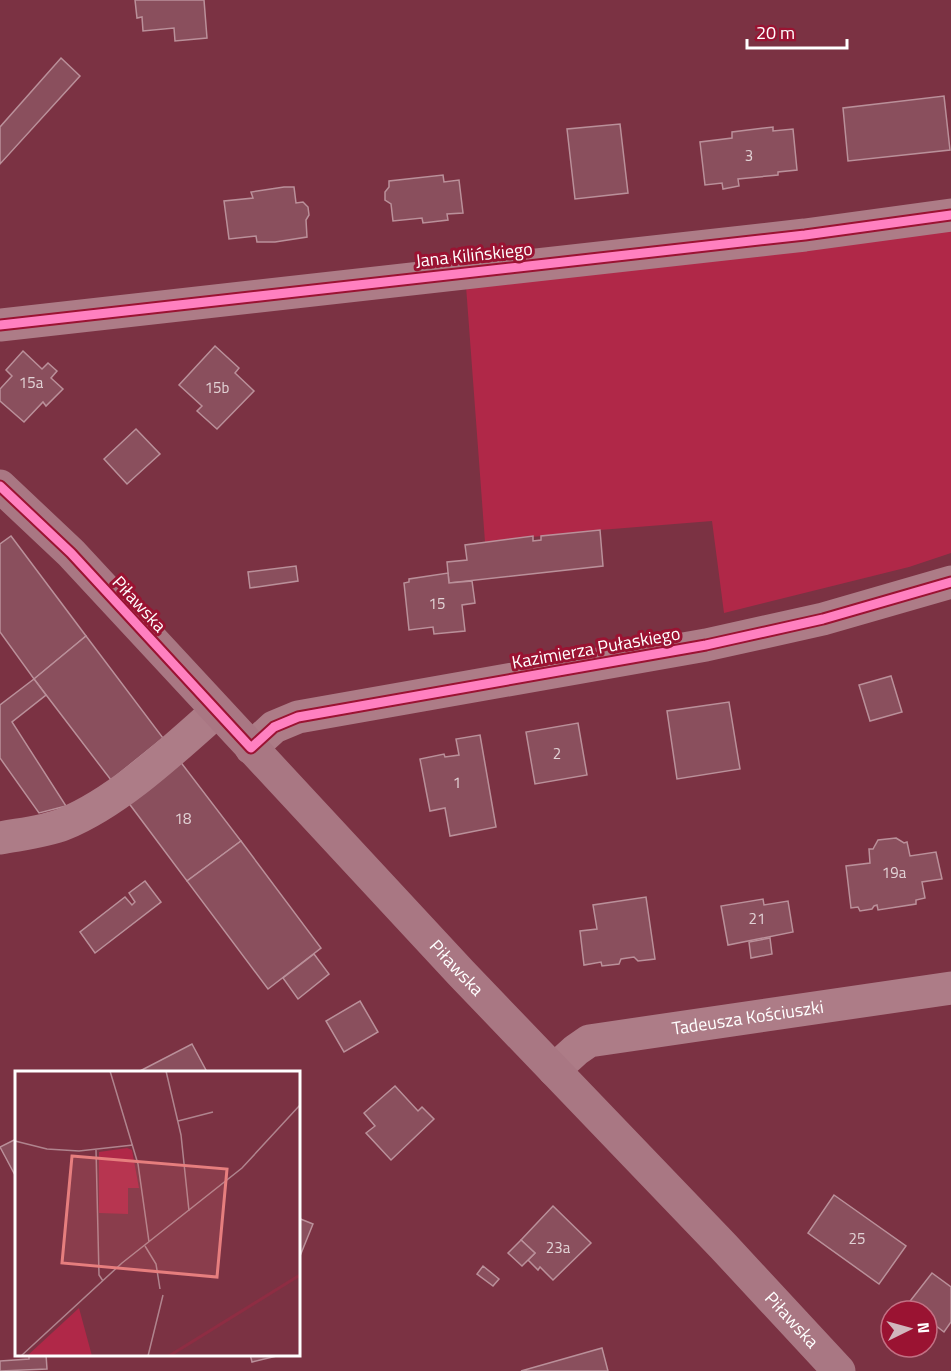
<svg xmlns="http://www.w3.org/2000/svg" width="951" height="1371" viewBox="0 0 951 1371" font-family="'Titillium Web',sans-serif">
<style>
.green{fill:#b02848}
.building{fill:#8a4f5d;stroke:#ba909a;stroke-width:1.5}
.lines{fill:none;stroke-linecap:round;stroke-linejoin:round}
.street{stroke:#ad7c87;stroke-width:33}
.secondary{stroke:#a97783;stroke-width:33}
.cycleway-casing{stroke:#9a1332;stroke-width:13}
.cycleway{stroke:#ff80c0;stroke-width:9}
.labels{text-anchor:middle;stroke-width:6;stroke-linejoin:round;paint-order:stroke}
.number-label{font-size:15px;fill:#e2d3d6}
.street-label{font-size:18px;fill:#fff;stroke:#9a1332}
.inset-river{fill:none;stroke:#8e2d43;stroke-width:3}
.inset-road{fill:none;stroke:#b0848e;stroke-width:1.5}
.view{fill:#e67e7e;fill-opacity:0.15;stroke:#e67e7e;stroke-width:3}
.inset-edge{fill:none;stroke:#fff;stroke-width:3}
</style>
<rect width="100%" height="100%" fill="#7b3243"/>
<polygon class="green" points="951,228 951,553 909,567 724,613 712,521 600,530 485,542 466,286"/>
<g class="building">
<polygon points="135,0 204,0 207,38 175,41 174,28 143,31 142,17 137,18"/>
<polygon points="61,58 80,76 0,164 0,127"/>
<polygon points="944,96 950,150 848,161 843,108"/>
<polygon points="620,124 628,193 575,199 567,129"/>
<polygon points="773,127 773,131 793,129 797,170 778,172 778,175 738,179 739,186 723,189 722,183 705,185 700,142 732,138 732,132"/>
<polygon points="443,175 444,182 459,180 463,213 447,214 448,220 423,223 422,218 393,221 391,204 385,200 385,192 389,187 389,181"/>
<polygon points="284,187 294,187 296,203 303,202 308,207 309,215 306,220 307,237 275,242 257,242 256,236 229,239 224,201 253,198 251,192"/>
<polygon points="215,346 239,368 235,373 254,391 217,429 197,411 202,406 179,385"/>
<polygon points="23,351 42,369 48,363 57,371 51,378 63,389 46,406 43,402 24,422 0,401 0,389 12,376 6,370"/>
<polygon points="136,429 160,454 127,484 104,459"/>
<polygon points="600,530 603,566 449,583 447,562 467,560 465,545 533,536 533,541 541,540 541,536"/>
<polygon points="11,536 86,636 34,679 0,632 0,544"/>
<polygon points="296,566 298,581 250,588 248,572"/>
<polygon points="448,573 449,583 472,581 475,603 462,605 465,631 434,634 433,627 409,630 404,583 409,582 409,579"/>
<polygon points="86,636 163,738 111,780 34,679"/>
<polygon points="891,676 902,712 870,721 859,685"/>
<polygon points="34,679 46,695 12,722 66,806 39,813 0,758 0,705"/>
<polygon points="729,702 740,769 677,779 667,711"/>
<polygon points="578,723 587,775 535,784 526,732"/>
<polygon points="480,735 496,827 450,836 445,808 430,811 420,759 444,754 445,757 459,755 456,739"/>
<polygon points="176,756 241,841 187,881 125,798"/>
<polygon points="896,838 904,843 907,842 910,856 936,852 942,879 922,882 925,898 916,900 916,904 878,910 877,905 874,906 872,909 860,911 858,907 851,908 846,866 870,863 869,849 873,849 878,840"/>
<polygon points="241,841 321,948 268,989 187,881"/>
<polygon points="145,881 161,902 95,953 80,932 125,897 132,905 135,902 129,893"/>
<polygon points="646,897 655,959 638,961 634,957 621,959 619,964 602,966 601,962 584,965 580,931 597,929 593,905"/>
<polygon points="763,899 764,905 788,901 793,932 728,945 721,906"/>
<polygon points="770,938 772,954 751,958 749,942"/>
<polygon points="314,954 329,974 298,999 283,978"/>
<polygon points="360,1001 378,1032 344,1052 326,1021"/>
<polygon points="192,1044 207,1072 138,1072"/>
<polygon points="395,1086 418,1111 422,1107 434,1119 391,1160 366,1133 375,1126 364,1113"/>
<polygon points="16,1139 16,1177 0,1147"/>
<polygon points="834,1195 906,1246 879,1284 808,1233"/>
<polygon points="553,1206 591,1243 553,1280 540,1267 538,1270 528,1260 535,1253 521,1240"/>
<polygon points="298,1218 313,1224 298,1261"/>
<polygon points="521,1240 535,1253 522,1266 508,1253"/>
<polygon points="483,1266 499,1279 493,1286 477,1274"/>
<polygon points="932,1273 951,1287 951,1322 944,1332 927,1319 927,1311 916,1311 907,1305"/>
<polygon points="602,1348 608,1371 521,1371"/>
<polygon points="29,1354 46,1354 47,1369 0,1371 0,1361 29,1359"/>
<polygon points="250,1354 285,1354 252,1362"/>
</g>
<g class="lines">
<g class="street">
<polyline points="0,325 805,235 951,215"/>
<polyline points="251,748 274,727 298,717 706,645 823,619 951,582"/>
<path d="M0,838C21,834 44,832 64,824C118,802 173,750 217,711"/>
<path id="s1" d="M554,1070L576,1050L589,1041L951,988"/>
</g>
<path class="secondary" id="s2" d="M0,486L71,553L461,973L723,1246L839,1371"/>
<defs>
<g id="cycleway">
<polyline points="0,325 805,235 951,215"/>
<polyline points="0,486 71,553 251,748 274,727 298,717 706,645 823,619 951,582"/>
</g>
</defs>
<use href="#cycleway" class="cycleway-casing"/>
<use href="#cycleway" class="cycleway"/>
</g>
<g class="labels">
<g class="number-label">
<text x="749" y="161">3</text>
<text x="31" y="388">15a</text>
<text x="217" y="393">15b</text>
<text x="437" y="609">15</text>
<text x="557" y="759">2</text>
<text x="457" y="788">1</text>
<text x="183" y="824">18</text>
<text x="894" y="878">19a</text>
<text x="757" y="924">21</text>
<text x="857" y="1244">25</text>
<text x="558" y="1253">23a</text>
</g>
<g class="street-label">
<text transform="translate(474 255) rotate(-6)" y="6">Jana Kilińskiego</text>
<text transform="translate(139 604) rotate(47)" y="6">Piławska</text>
<text transform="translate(596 648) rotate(-10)" y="6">Kazimierza Pułaskiego</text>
<text dy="6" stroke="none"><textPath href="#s2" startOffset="664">Piławska</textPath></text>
<text dy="6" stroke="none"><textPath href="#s1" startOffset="206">Tadeusza Kościuszki</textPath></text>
<text dy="6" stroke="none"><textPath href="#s2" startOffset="1150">Piławska</textPath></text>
</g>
</g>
<g transform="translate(15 1071)">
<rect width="285" height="285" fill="#7b3243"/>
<path d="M112,77L117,79L124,117H113V143L84,142V81ZM64,237L77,285H12Z" fill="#b02848"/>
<path class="inset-river" d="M154,285L285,204"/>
<path class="inset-road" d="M95,0L123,93L134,171M151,0L166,64L174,140M163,50L198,41M0,70L32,78L64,80L118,74M81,79L84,204L88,210M130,175L141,193L145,218M6,285L107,192L227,97L285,34M133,285L148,224"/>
<path class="view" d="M57,85L212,98L202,206L47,192Z"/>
<rect width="285" height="285" class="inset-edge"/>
</g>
<g transform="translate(909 1329) rotate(85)"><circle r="28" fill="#9a1332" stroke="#c27184" stroke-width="1.5"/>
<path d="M0-4.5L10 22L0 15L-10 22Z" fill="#d1b7bd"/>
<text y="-9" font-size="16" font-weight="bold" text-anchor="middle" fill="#ffffff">N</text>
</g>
<path d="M747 39v9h100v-9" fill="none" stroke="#ffffff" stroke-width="3"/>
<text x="756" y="39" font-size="18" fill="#ffffff" stroke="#9a1332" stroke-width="4.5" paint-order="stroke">20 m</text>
</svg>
